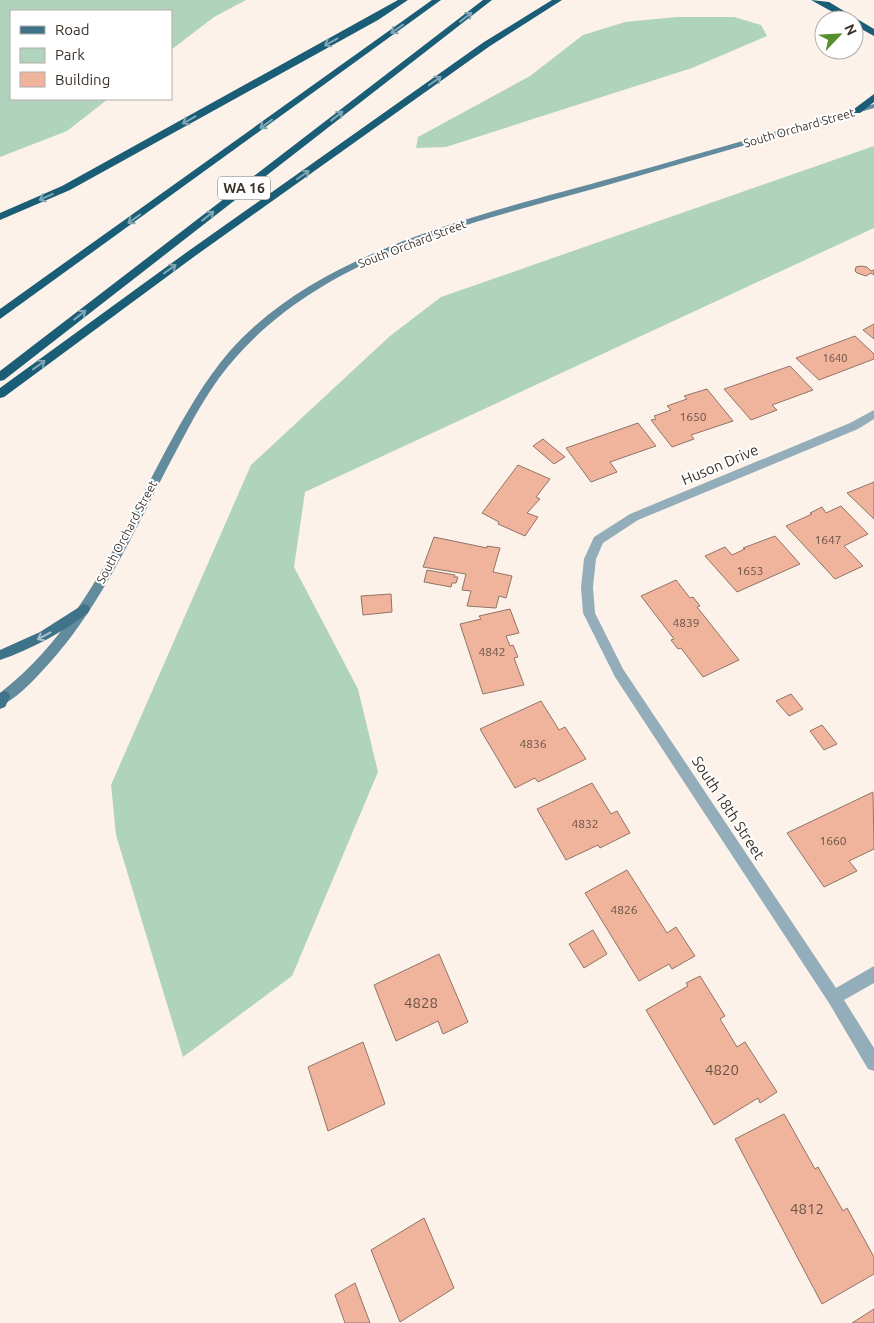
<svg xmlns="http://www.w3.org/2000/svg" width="874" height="1323" viewBox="0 0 874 1323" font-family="Ubuntu,sans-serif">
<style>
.green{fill:#b0d3bd}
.building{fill:#f0b49c;stroke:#917468}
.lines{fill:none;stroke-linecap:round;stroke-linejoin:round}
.street{fill:#93aeba;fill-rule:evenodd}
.secondary{fill:#638b9e;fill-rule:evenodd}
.primary{fill:#3f7389;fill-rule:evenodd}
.highway{fill:#195d77;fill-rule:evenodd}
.oneway{stroke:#80a6b4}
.oneway2{stroke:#a9c0ca}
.labels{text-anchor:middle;stroke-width:4;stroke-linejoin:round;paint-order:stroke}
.far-number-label{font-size:11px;fill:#685245}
.far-street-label{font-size:12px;fill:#3b3128;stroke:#fff}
.number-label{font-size:12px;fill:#685245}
.shield{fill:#fff;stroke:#766f68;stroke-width:1}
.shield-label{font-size:14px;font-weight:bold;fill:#3b3128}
.street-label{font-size:15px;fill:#3b3128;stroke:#fff}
.near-number-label{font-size:15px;fill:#685245}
</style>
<rect width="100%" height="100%" fill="#fcf2e9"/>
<g class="green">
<polygon points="0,0 246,0 214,17 171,50 171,11 11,11 11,99 108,99 67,131 0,157"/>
<polygon points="676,17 734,17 761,25 767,36 692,68 446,147 416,148 418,137 530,76 583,35 625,22"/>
<polygon points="874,146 874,228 305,492 294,567 358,689 378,772 292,976 183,1057 116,835 111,785 251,465 390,336 441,297"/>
</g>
<g class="building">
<polygon points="861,266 867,267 871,271 874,270 874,275 871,273 866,276 857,273 855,271 856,267"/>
<polygon points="874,324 874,339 863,330"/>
<polygon points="855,336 874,354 874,359 819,380 796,358"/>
<polygon points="790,366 813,390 772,405 777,410 751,420 724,389"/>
<polygon points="707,389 733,421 691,435 694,439 672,447 651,420 656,419 654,416 671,410 667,406 687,399 684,396"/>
<polygon points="638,423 656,446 610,462 617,472 591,482 566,448"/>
<polygon points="543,439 565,457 554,464 533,446"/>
<polygon points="518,465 550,479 536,497 540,499 527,513 538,517 525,536 498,524 499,522 482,513"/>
<polygon points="874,482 874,519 847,493"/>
<polygon points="841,506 868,534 844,546 863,566 835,579 786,526 812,514 810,513 822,507 826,513"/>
<polygon points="775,536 800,564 737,592 705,556 725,547 732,555 745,549 743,548"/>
<polygon points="434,537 487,548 487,546 500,548 493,572 512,576 506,598 499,596 496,608 467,606 471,591 462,590 466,574 423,567"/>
<polygon points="427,570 455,575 454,577 458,577 456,583 452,583 451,587 424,582"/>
<polygon points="676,580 690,598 693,597 700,606 697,607 739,660 703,677 681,648 678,649 671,640 674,639 641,596"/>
<polygon points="391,594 392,612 363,615 361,596"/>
<polygon points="510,609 519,633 506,636 510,646 513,645 518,657 514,658 524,685 483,694 460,624 481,619 479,616"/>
<polygon points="791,694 803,709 789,716 776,701"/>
<polygon points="541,701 559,730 565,727 586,759 538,782 535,778 515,788 480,729"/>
<polygon points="822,725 837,744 824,750 810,731"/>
<polygon points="592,783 611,814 617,811 630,833 600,848 598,845 566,860 537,809"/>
<polygon points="873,792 874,849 849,861 857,871 824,887 787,833"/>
<polygon points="627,870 667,933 676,927 695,956 672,969 669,964 639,981 585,893"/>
<polygon points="593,930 607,954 584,968 569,944"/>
<polygon points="439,954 468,1022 443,1034 438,1021 396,1041 374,985"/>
<polygon points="700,976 725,1016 720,1019 737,1047 745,1042 777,1092 760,1103 758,1098 714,1125 646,1010 688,986 686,983"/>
<polygon points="363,1042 385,1104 328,1131 308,1067"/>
<polygon points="784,1114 815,1169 818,1167 843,1211 847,1208 874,1257 874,1274 822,1304 735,1139"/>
<polygon points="424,1218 454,1288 400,1322 371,1250"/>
<polygon points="355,1283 370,1323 345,1323 335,1295"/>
<polygon points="874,1309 874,1323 852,1323"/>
</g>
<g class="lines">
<polygon class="street" points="874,410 874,419 858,429 638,520 603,543 596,559 593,587 595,613 623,669 836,988 874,966 874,983 844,1000 874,1048 874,1071 868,1069 829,1003 615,677 583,613 581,587 584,559 594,537 630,514 850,423"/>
<path class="secondary" d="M874,104V108C784,134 694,160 604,186C476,222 330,252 237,356C211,384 192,421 174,455C135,528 101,609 43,670C31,683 16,699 0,706V693C79,632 120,536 166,450C184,417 204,381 229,352C320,248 488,213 616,177C702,153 788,127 874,104Z"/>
<g class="primary">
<path d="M84,604L88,605L90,609L88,613C61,633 32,649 0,660V650L40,632Z"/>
<polygon points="4,691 9,693 10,697 5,707 0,709 0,693"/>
</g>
<g class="highway">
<polygon points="398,0 408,0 378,20 70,190 0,220 0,213 62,186"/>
<polygon points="432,0 441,0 0,319 0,309"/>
<polygon points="483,0 492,0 4,380 0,381 0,371"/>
<polygon points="552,0 562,0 490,46 195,256 4,397 0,398 0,388 187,252 484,42"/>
<polygon points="811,0 829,2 874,29 874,36 854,25 854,20 847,20"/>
<polygon points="874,94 874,102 860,113 854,113 854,109"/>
</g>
</g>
<defs><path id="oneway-shaft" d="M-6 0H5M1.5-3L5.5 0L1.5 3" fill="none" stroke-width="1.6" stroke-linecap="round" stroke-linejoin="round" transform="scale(1.25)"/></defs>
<g class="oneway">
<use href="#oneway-shaft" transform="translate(466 17) rotate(-38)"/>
<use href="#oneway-shaft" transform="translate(397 29) rotate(144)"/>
<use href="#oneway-shaft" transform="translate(331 42) rotate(151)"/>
<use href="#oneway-shaft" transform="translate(435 81) rotate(-35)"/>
<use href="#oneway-shaft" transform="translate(337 116) rotate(-38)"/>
<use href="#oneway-shaft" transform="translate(189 120) rotate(151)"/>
<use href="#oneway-shaft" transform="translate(266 124) rotate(144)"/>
<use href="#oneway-shaft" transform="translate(303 175) rotate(-35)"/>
<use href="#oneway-shaft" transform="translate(46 197) rotate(156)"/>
<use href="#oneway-shaft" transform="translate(208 216) rotate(-38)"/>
<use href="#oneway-shaft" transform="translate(134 219) rotate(144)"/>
<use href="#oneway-shaft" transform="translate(170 269) rotate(-36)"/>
<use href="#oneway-shaft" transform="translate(80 315) rotate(-38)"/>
<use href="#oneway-shaft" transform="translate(39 365) rotate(-36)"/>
</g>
<use class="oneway2" href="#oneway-shaft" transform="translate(44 636) rotate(152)"/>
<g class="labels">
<g class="far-number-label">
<text x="835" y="362">1640</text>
</g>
<g class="far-street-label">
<text transform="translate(799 128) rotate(-16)" y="4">South Orchard Street</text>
<text transform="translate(412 244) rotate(-21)" y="4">South Orchard Street</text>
<text transform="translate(127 532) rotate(-62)" y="4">South Orchard Street</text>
</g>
<g class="number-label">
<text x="693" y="421">1650</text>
<text x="828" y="544">1647</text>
<text x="750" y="575">1653</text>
<text x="686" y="627">4839</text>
<text x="492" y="656">4842</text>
<text x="533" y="748">4836</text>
<text x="585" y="828">4832</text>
<text x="833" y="845">1660</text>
<text x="624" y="914">4826</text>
</g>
<rect class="shield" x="218" y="176.5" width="52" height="23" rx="4"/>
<g class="shield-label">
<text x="244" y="193">WA 16</text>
</g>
<g class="street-label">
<text transform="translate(720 465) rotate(-23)" y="5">Huson Drive</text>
<text transform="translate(728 808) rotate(57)" y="5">South 18th Street</text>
</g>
<g class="near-number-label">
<text x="421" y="1008">4828</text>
<text x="722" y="1075">4820</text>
<text x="807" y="1214">4812</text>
</g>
</g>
<rect x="10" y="10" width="162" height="90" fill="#ffffff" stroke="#b1ada9"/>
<rect x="20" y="26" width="25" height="8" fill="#3f7389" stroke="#b1ada9"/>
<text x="55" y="35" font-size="15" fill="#3b3128">Road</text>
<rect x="20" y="48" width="25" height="15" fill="#b0d3bd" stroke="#b1ada9"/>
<text x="55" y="60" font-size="15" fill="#3b3128">Park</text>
<rect x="20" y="72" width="25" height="15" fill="#f0b49c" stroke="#b1ada9"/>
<text x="55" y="85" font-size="15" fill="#3b3128">Building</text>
<g transform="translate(839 35) rotate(65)"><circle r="24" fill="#ffffff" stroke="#b1ada9"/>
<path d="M0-4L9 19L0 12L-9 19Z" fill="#568e29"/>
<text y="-8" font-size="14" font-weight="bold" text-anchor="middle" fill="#3b3128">N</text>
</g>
</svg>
